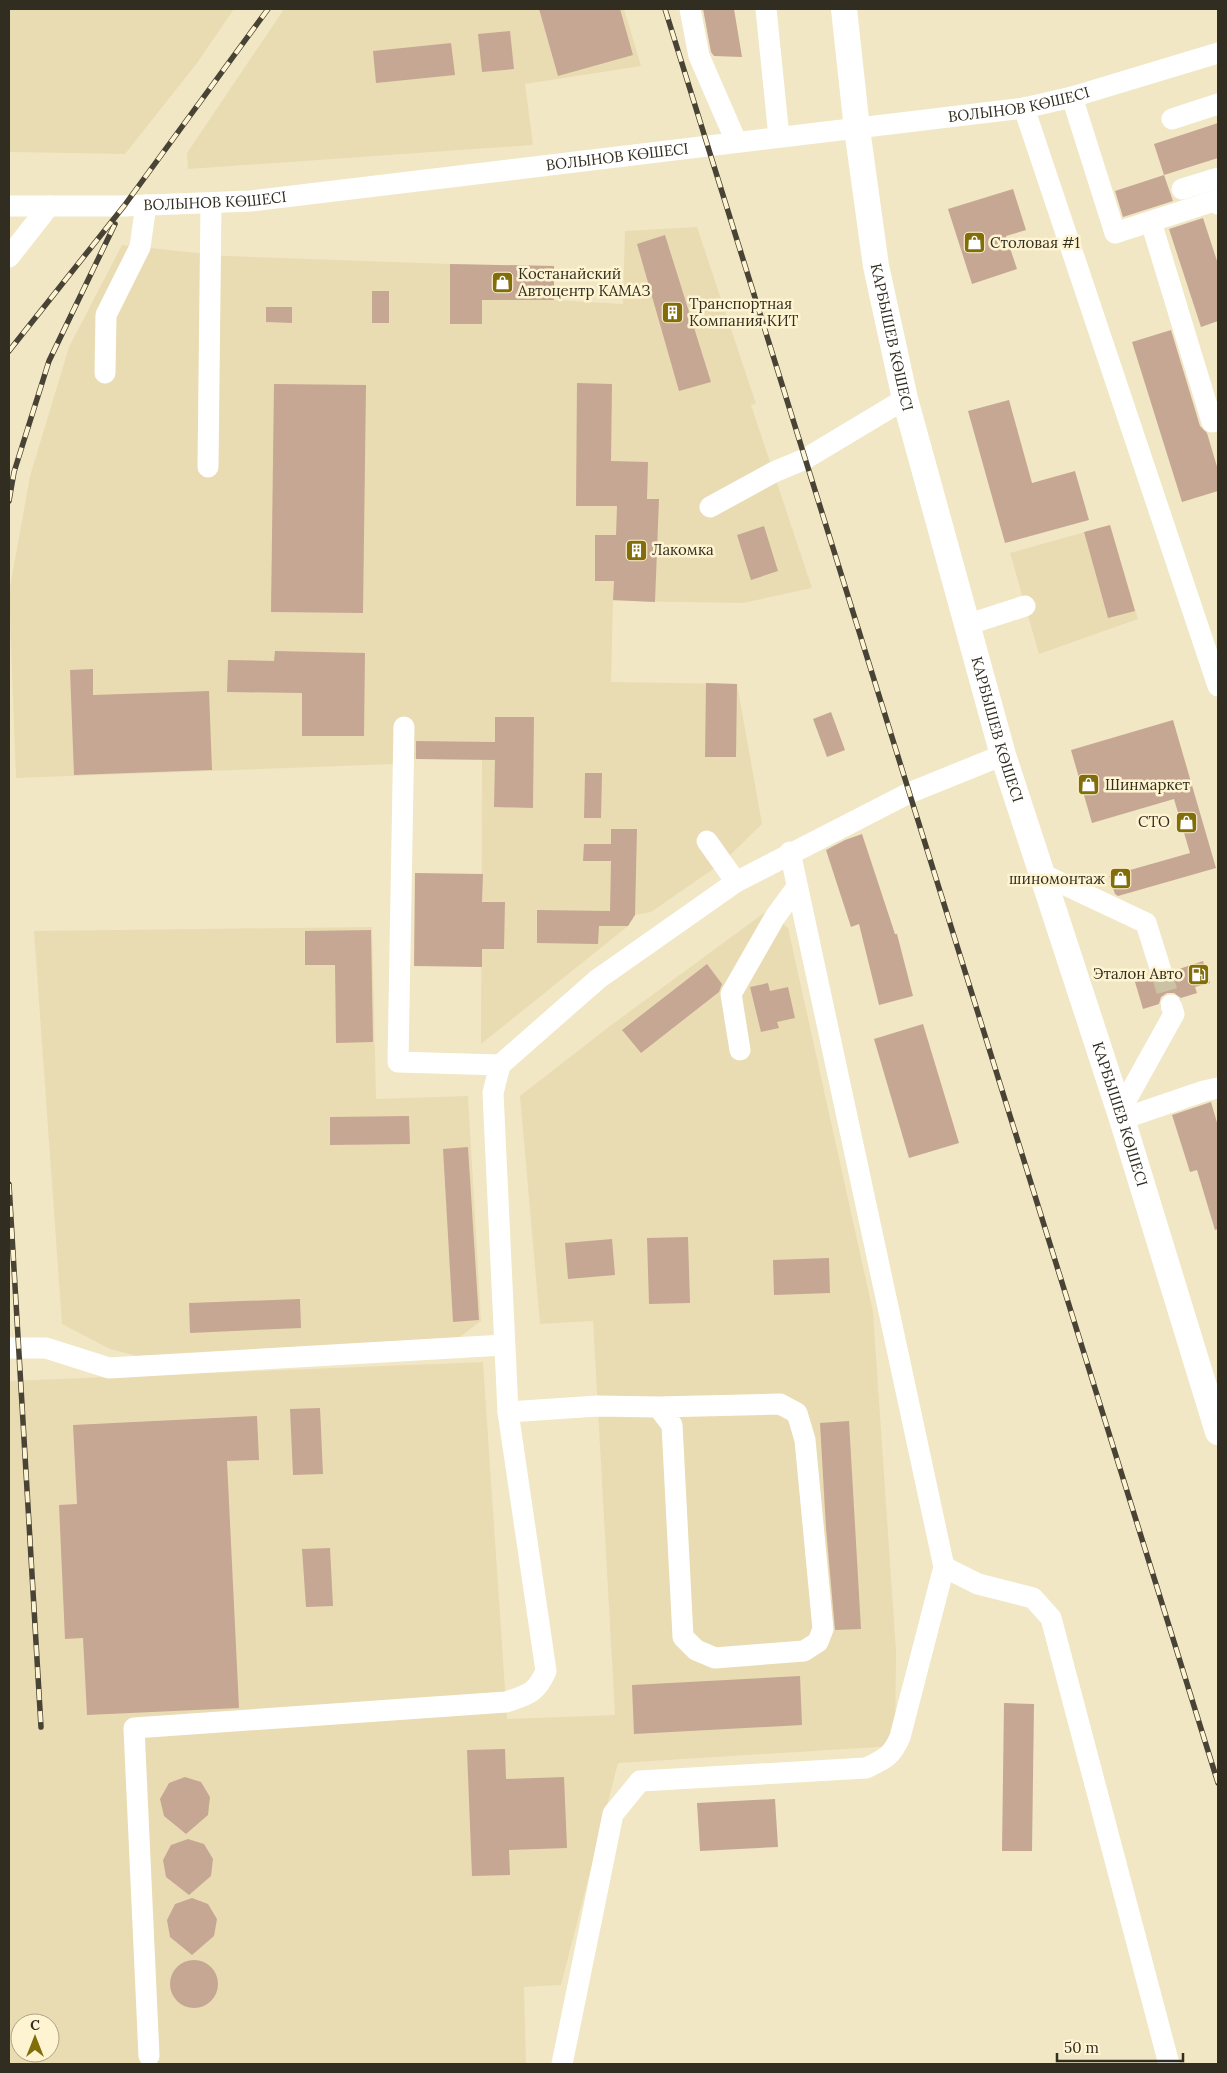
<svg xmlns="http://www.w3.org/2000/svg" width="1227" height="2073" viewBox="0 0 1227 2073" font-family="Lora,serif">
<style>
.built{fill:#e9dcb3;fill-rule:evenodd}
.building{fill:#c6a793}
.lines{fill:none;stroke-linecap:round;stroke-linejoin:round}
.minor-tunnel{stroke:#cbc2a3;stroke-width:21;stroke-dasharray:21 11;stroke-linecap:butt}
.minor{stroke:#fff;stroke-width:21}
.major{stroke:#fff;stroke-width:26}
.rail-casing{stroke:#484334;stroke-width:5.5}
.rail{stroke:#fff4d1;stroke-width:4;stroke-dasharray:11;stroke-linecap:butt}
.labels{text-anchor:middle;stroke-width:5;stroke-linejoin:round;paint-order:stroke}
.street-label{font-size:15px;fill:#312d20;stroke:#fff4d1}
.poi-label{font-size:15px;fill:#312d20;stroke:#fff4d1;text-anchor:start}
</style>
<rect width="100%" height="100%" fill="#f1e7c4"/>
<g class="built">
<polygon points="9,9 234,9 197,63 125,154 9,152"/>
<polygon points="284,9 624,9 641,66 525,84 533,145 188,169 187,153"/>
<polygon points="697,227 756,404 751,405 812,588 743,603 613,601 611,682 737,684 762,824 722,863 651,912 635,915 628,926 481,1044 482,760 414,759 395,764 16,778 9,593 30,476 69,347 122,245 225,256 450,264 554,266 554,300 623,304 625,231"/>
<polygon points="1110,525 1138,619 1039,654 1010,553"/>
<path d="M768,910L788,928L873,1312L896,1651L895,1746L618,1763L561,1985L524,1987L526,2064H9V1381L483,1362L507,1719L615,1715L593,1321L540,1324L520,1096L610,1026ZM20,2023H50V2053H20Z"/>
<polygon points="372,927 376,1099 468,1096 481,1321 453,1342 137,1356 110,1349 62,1324 34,931"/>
</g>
<g class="building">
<polygon points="539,9 620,9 633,55 558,76"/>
<polygon points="703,9 734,9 742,57 714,56 711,52"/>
<polygon points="510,31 514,69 482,72 478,34"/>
<polygon points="451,43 455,75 376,83 373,51"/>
<polygon points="1218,123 1218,158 1164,175 1154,144"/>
<polygon points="1164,175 1173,201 1123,217 1115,191"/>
<polygon points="1013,189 1026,230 1006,236 1017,269 972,284 948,209"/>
<polygon points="1203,218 1218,264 1218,321 1201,327 1169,229"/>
<polygon points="665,235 711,382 679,391 637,244"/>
<polygon points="450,264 554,266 554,300 482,300 482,324 450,324"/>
<rect x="372" y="291" width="17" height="32"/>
<polygon points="266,307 292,307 292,323 266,322"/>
<polygon points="1171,330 1200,426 1207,433 1218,470 1218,491 1182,502 1132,342"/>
<polygon points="577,383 612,384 611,461 648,462 647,499 659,499 655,602 613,600 614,581 595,581 595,535 616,535 617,506 576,506"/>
<polygon points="274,384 366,385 363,613 271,612"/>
<polygon points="1009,400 1032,483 1075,471 1089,520 1005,543 968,411"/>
<polygon points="1110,525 1135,611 1108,618 1084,532"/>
<polygon points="764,526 778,571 751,580 737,535"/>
<polygon points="275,651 365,653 364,736 302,736 302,693 227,692 228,660 274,661"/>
<polygon points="93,669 93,695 209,691 212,770 74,775 70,670"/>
<polygon points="706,683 737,684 736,757 705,757"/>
<polygon points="831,712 845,750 827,757 813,719"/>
<polygon points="495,717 534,717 533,808 494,807 495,760 416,759 416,741 495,742"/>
<polygon points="1173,720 1216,868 1118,896 1115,894 1109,876 1190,853 1174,799 1092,823 1071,750"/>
<polygon points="585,773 602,773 601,818 584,818"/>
<polygon points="611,829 637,829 635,915 628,926 599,926 598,944 537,943 537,910 610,911 611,861 583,861 584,844 611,844"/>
<polygon points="862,834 895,934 897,934 913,996 879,1005 859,924 851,927 826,850 845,840"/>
<polygon points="415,873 483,874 482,902 505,902 504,949 482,949 482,967 414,966"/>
<polygon points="371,930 373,1042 336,1043 335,965 305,965 305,931"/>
<polygon points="1203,961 1210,983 1195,987 1197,993 1181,998 1174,993 1167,993 1161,997 1159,1004 1143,1009 1135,982 1151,977 1158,983 1164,983 1170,979 1173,971"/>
<polygon points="707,964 722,984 719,992 641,1053 622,1030"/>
<polygon points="768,983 770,991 788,987 795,1018 777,1022 779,1028 761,1032 750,987"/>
<polygon points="923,1024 959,1143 909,1158 874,1039"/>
<polygon points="1211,1102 1218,1126 1218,1229 1215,1230 1197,1170 1190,1172 1172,1115"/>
<polygon points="409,1116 410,1144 330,1145 330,1117"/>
<polygon points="468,1147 479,1320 453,1322 443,1149"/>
<polygon points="688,1237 690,1303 649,1304 647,1238"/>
<polygon points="612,1239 615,1275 568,1279 565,1243"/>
<polygon points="829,1258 830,1293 774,1295 773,1260"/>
<polygon points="300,1299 301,1328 190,1333 189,1303"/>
<polygon points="320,1408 323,1474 293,1475 290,1409"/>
<polygon points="257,1416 259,1460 227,1461 239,1708 87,1715 83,1638 65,1639 59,1505 77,1504 73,1425"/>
<polygon points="849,1421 861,1629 835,1630 826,1528 820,1423"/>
<polygon points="330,1548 333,1606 306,1607 302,1549"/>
<polygon points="800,1676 802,1725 634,1734 632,1685"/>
<polygon points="1004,1703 1034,1704 1032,1851 1002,1851"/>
<polygon points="505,1749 506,1779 564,1777 567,1848 509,1850 510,1875 472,1876 467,1750"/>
<polygon points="185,1777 201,1782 210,1797 208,1815 186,1834 164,1816 160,1799 169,1783"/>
<polygon points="775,1799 778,1847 700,1851 697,1803"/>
<polygon points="188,1839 204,1844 213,1859 211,1876 189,1895 166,1877 163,1860 171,1845"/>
<polygon points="192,1898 208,1904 217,1919 214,1936 192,1955 170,1937 167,1920 175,1904"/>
<circle cx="194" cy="1984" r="24"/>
</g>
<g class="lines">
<polyline class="minor-tunnel" points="1161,971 1171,1005"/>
<g class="minor">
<polyline points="690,9 699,56 736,141"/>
<polyline points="766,9 779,137"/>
<polyline points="1072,97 1115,233 1217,200 1218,204"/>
<polyline points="1024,108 1218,686"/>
<polyline points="1172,119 1218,104"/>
<polyline points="1182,189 1218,178"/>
<path id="s1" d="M9,206H124L251,201L1024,108L1072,97L1218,53"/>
<polyline points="1151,222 1212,422 1218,420"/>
<polyline points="9,257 49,206"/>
<polyline points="105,373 106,315 140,247 146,205"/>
<polyline points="208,467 211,203"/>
<polyline points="710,507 774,472 805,459 905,399"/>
<polyline points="966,625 1025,606"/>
<polyline points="404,727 398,1062 500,1065"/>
<polyline points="707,841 736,882"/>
<polyline points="790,852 944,1567 978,1584 1033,1598 1051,1618 1169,2064"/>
<polyline points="1042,874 1146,923 1161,971"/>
<polyline points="740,1050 731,994 775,917 797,887"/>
<polyline points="1120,1111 1174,1014 1171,1005"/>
<polyline points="1122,1119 1204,1091 1218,1088"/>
<polyline points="9,1348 46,1348 109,1368 504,1345"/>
<polyline points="508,1412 597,1406 658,1407 780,1404 797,1413 805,1440 823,1629 818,1642 804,1651 715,1658 696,1650 683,1637 672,1425 658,1407"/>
<path d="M149,2056L134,1728L506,1702C527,1695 536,1694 546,1671L508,1412L493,1093L500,1065L598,979L736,882L909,793L1003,755"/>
<path d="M562,2064L613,1814L640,1781L866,1768C885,1759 892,1756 900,1737L944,1567"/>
</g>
<path class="major" id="s2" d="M844,9L857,129L876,266L905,399L1003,755L1122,1119L1218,1432"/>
<defs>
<g id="rail">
<polyline points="665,9 1218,1783"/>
<polyline points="9,351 124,206 268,9"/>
<polyline points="9,501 14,472 49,361 115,224"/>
<polyline points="9,1184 41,1727"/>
</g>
</defs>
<use href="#rail" class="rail-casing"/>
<use href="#rail" class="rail"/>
</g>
<defs>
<symbol id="shop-square" viewBox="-11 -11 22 22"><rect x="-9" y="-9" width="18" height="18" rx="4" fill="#816d09" stroke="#fff4d1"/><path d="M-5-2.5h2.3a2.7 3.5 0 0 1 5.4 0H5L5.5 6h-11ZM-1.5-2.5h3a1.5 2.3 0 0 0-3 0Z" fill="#fff"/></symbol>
<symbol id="building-square" viewBox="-11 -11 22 22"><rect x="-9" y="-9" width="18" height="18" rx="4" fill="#816d09" stroke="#fff4d1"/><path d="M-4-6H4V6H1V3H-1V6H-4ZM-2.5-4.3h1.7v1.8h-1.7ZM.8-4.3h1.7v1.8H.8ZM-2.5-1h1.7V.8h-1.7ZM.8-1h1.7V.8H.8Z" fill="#fff"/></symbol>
<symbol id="fuel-square" viewBox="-11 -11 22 22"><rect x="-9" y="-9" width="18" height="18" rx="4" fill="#816d09" stroke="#fff4d1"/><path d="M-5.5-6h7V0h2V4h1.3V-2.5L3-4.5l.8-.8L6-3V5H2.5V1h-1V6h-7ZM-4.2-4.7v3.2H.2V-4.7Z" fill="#fff"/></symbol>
</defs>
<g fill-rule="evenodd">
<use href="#shop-square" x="962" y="230" width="25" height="25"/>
<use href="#shop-square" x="490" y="270" width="25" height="25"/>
<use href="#building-square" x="660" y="300" width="25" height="25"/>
<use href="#building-square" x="624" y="538" width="25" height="25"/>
<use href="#shop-square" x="1076" y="772" width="25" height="25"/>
<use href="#shop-square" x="1174" y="810" width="25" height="25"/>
<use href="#shop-square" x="1108" y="866" width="25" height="25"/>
<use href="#fuel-square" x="1186" y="962" width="25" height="25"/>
</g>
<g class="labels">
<g class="street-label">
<text dy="5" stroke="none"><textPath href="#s1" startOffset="1016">ВОЛЫНОВ КӨШЕСІ</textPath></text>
<text dy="5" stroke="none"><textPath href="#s1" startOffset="611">ВОЛЫНОВ КӨШЕСІ</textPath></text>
<text dy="5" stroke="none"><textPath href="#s1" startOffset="206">ВОЛЫНОВ КӨШЕСІ</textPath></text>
<text dy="5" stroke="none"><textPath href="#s2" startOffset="332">КАРБЫШЕВ КӨШЕСІ</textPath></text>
<text dy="5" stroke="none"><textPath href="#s2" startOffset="738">КАРБЫШЕВ КӨШЕСІ</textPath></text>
<text dy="5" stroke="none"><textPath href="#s2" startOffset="1142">КАРБЫШЕВ КӨШЕСІ</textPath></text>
</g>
<g class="poi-label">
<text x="990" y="248">Столовая #1</text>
<text x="518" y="279">Костанайский<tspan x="518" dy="17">Автоцентр КАМАЗ</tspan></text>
<text x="689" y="309">Транспортная<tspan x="689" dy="17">Компания КИТ</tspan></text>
<text x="652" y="555">Лакомка</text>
<text x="1105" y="790">Шинмаркет</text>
<text x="1170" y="827" text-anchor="end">СТО</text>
<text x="1105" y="884" text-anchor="end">шиномонтаж</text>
<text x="1183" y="979" text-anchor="end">Эталон Авто</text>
</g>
</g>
<rect width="1227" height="2073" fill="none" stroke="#312d20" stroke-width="20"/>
<g transform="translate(35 2038)"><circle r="24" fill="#fff4d1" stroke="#ada48a"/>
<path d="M0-4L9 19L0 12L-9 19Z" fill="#816d09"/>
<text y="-8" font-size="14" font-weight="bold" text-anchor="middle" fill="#312d20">С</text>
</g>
<path d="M1057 2053v8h126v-8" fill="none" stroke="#312d20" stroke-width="2.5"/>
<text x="1064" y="2053" font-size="15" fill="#312d20" stroke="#fff4d1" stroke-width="4" paint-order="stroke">50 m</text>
</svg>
